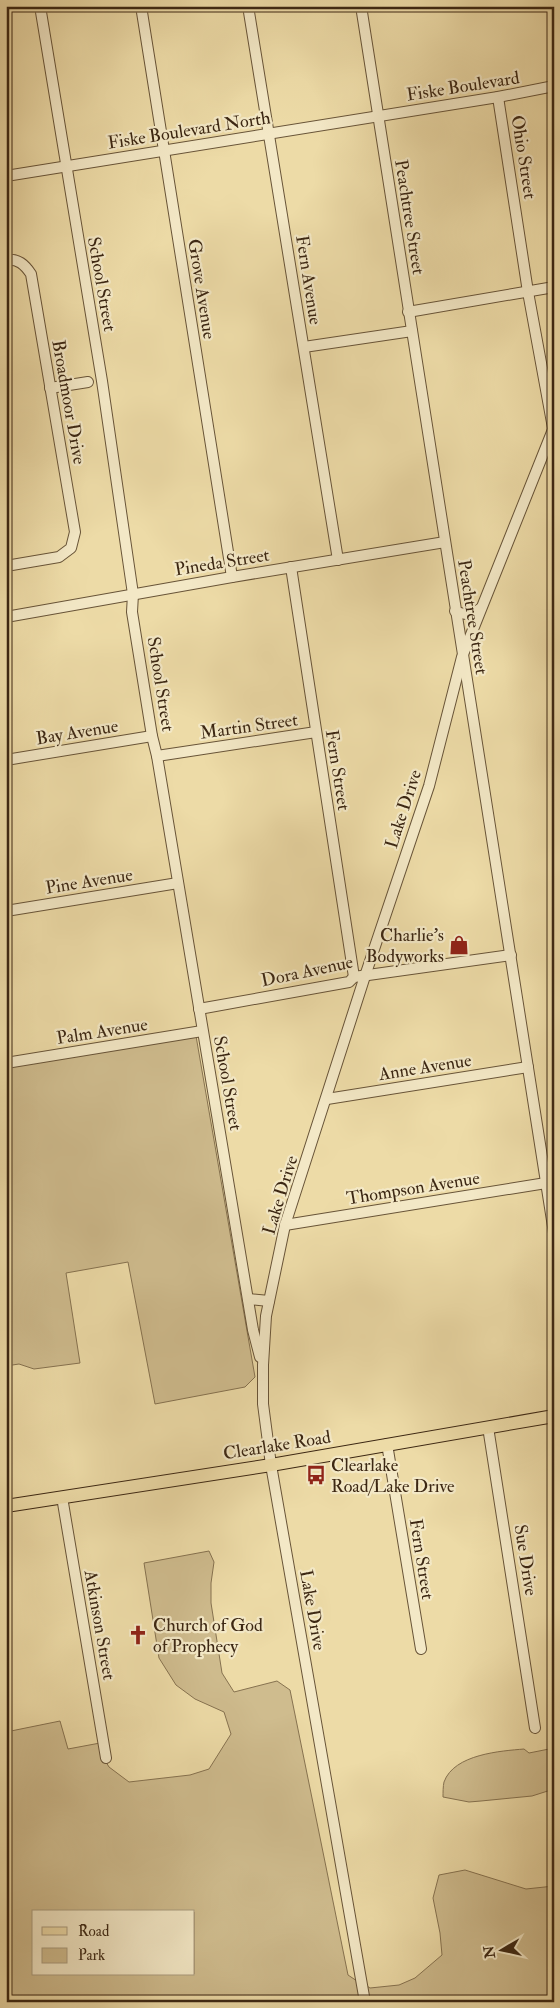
<svg xmlns="http://www.w3.org/2000/svg" width="560" height="2008" viewBox="0 0 560 2008" font-family="'IM FELL Double Pica',serif">
<style>
.green{fill:#cfbc8e;stroke:#867250;fill-rule:evenodd}
.lines{fill:none;stroke-linecap:round;stroke-linejoin:round}
.minor-casing{stroke:#685438;stroke-width:12}
.major-casing{stroke:#3c2713;stroke-width:14}
.minor{stroke:#f3e8c6;stroke-width:10}
.major{stroke:#eddba7;stroke-width:12}
.labels{text-anchor:middle;stroke-width:4.5;stroke-linejoin:round;paint-order:stroke}
.street-label{font-size:18px;fill:#3c2713;stroke:#f3e8c6}
.poi-label{font-size:18px;fill:#3c2713;stroke:#f3e8c6;text-anchor:start}
</style>
<rect width="100%" height="100%" fill="#eddba7"/>
<filter id="stains"><feTurbulence type="fractalNoise" baseFrequency=".004" numOctaves="4"/><feColorMatrix values="0 0 0 0 .2 0 0 0 0 .09 0 0 0 0 .02 0 0 0 .5 -.17"/></filter>
<radialGradient id="worn" r=".72"><stop offset=".6" stop-color="#630" stop-opacity="0"/><stop offset="1" stop-color="#630" stop-opacity=".3"/></radialGradient>
<g class="green">
<polygon points="196,1036 255,1377 245,1387 155,1404 128,1262 66,1273 80,1363 34,1369 19,1364 6,1366 6,1067"/>
<path d="M209,1551L214,1562L211,1583V1603L222,1673L234,1692L277,1681L290,1690L348,1975L357,1981L361,2002H6V1732L60,1721L68,1749L100,1743L103,1762H106L109,1767L129,1782L190,1775L209,1769L231,1734L224,1712L195,1699L176,1685L159,1658L144,1563ZM34,1912H194V1974H34Z"/>
<path d="M554,1748V1789L532,1796L481,1801L469,1802L443,1797C443,1793 443,1786 444,1782C454,1754 501,1751 524,1749L529,1753Z"/>
<polygon points="465,1870 526,1889 554,1886 554,2002 369,2002 367,1986 370,1988 399,1985 415,1978 442,1955 440,1933 433,1898 439,1875"/>
</g>
<g class="lines">
<defs>
<g id="minor">
<polyline points="40,6 102,381 133,594 132,612 152,736 157,756 253,1330 260,1357"/>
<polyline points="141,6 232,577"/>
<polyline points="248,6 338,560"/>
<polyline points="361,6 554,1233"/>
<polyline points="498,97 528,292 553,428"/>
<polyline points="6,176 498,97 554,86"/>
<path d="M6,260C18,258 25,265 31,274L75,532L71,548L59,557L6,566"/>
<polyline points="408,312 554,287"/>
<polyline points="304,347 412,331"/>
<polyline points="50,388 88,382"/>
<polyline points="291,567 354,977"/>
<path d="M455,611C467,616 471,615 481,608"/>
<polyline points="6,617 232,577 445,542"/>
<polyline points="157,756 316,732"/>
<polyline points="6,760 152,736"/>
<polyline points="6,911 178,883"/>
<polyline points="199,1009 349,982 354,977 511,955"/>
<polyline points="6,1063 202,1031"/>
<polyline points="327,1099 528,1067"/>
<polyline points="285,1225 546,1183"/>
<polyline points="248,1299 269,1301"/>
<polyline points="488,1427 535,1728"/>
<polyline points="387,1444 421,1649"/>
<polyline points="62,1497 106,1758"/>
<polyline points="365,2002 271,1465 263,1404 263,1365 266,1316 285,1225 365,976 429,786 462,657 554,427"/>
</g>
<polyline id="major" points="6,1506 271,1465 554,1416"/>
</defs>
<use href="#minor" class="minor-casing"/>
<use href="#major" class="major-casing"/>
<use href="#minor" class="minor"/>
<use href="#major" class="major"/>
</g>
<defs>
<symbol id="shop-bare" viewBox="-9 -9 18 18"><path d="M-5-2.5h2.3a2.7 3.5 0 0 1 5.4 0H5L5.5 6h-11ZM-1.5-2.5h3a1.5 2.3 0 0 0-3 0Z" fill="#8f2418" stroke="#f3e8c6" stroke-width="2.5" paint-order="stroke"/></symbol>
<symbol id="bus-bare" viewBox="-9 -9 18 18"><path d="M-5-6H5V4H4V6H2V4H-2V6H-4V4H-5ZM-3.5-4V0h7V-4ZM-3.5 1.2v1.5H-2V1.2ZM2 1.2v1.5H3.5V1.2Z" fill="#8f2418" stroke="#f3e8c6" stroke-width="2.5" paint-order="stroke"/></symbol>
<symbol id="church-bare" viewBox="-9 -9 18 18"><path d="M-1.2-6h2.4v3.5h3.3v2.4h-3.3V6h-2.4V-.1h-3.3v-2.4h3.3Z" fill="#8f2418" stroke="#f3e8c6" stroke-width="2.5" paint-order="stroke"/></symbol>
</defs>
<g fill-rule="evenodd">
<use href="#shop-bare" x="445" y="931" width="28" height="28"/>
<use href="#bus-bare" x="302" y="1461" width="28" height="28"/>
<use href="#church-bare" x="124" y="1621" width="28" height="28"/>
</g>
<g class="labels">
<g class="street-label">
<text transform="translate(463 86) rotate(-9)" y="6">Fiske Boulevard</text>
<text transform="translate(189 130) rotate(-9)" y="6">Fiske Boulevard North</text>
<text transform="translate(524 157) rotate(81)" y="6">Ohio Street</text>
<text transform="translate(410 217) rotate(81)" y="6">Peachtree Street</text>
<text transform="translate(309 280) rotate(81)" y="6">Fern Avenue</text>
<text transform="translate(102 284) rotate(80)" y="6">School Street</text>
<text transform="translate(202 289) rotate(81)" y="6">Grove Avenue</text>
<text transform="translate(69 402) rotate(80)" y="6">Broadmoor Drive</text>
<text transform="translate(222 562) rotate(-9)" y="6">Pineda Street</text>
<text transform="translate(473 617) rotate(81)" y="6">Peachtree Street</text>
<text transform="translate(161 684) rotate(81)" y="6">School Street</text>
<text transform="translate(249 726) rotate(-8)" y="6">Martin Street</text>
<text transform="translate(77 732) rotate(-9)" y="6">Bay Avenue</text>
<text transform="translate(338 770) rotate(81)" y="6">Fern Street</text>
<text transform="translate(403 809) rotate(-72)" y="6">Lake Drive</text>
<text transform="translate(89 881) rotate(-9)" y="6">Pine Avenue</text>
<text transform="translate(307 971) rotate(-12)" y="6">Dora Avenue</text>
<text transform="translate(102 1031) rotate(-9)" y="6">Palm Avenue</text>
<text transform="translate(425 1067) rotate(-9)" y="6">Anne Avenue</text>
<text transform="translate(228 1083) rotate(80)" y="6">School Street</text>
<text transform="translate(413 1188) rotate(-9)" y="6">Thompson Avenue</text>
<text transform="translate(280 1195) rotate(-73)" y="6">Lake Drive</text>
<text transform="translate(277 1445) rotate(-9)" y="6">Clearlake Road</text>
<text transform="translate(422 1559) rotate(81)" y="6">Fern Street</text>
<text transform="translate(526 1560) rotate(81)" y="6">Sue Drive</text>
<text transform="translate(313 1610) rotate(80)" y="6">Lake Drive</text>
<text transform="translate(100 1625) rotate(80)" y="6">Atkinson Street</text>
</g>
<g class="poi-label">
<text x="444" y="941" text-anchor="end">Charlie's<tspan x="444" dy="21">Bodyworks</tspan></text>
<text x="331" y="1471">Clearlake<tspan x="331" dy="21">Road/Lake Drive</tspan></text>
<text x="153" y="1631">Church of God<tspan x="153" dy="21">of Prophecy</tspan></text>
</g>
</g>
<rect width="560" height="2008" fill="none" stroke="#eddba7" stroke-width="25"/>
<rect x="8" y="8" width="545" height="1993" fill="none" stroke="#3c2713" stroke-width="2.5"/>
<rect x="12" y="12" width="535" height="1983" fill="none" stroke="#3c2713"/>
<rect x="32" y="1910" width="162" height="65" fill="#f3e8c6" stroke="#aa9b7e"/>
<rect x="42" y="1927" width="25" height="8" fill="#eddba7" stroke="#aa9b7e"/>
<text x="78" y="1936" font-size="15" fill="#3c2713">Road</text>
<rect x="42" y="1948" width="25" height="15" fill="#cfbc8e" stroke="#aa9b7e"/>
<text x="78" y="1960" font-size="15" fill="#3c2713">Park</text>
<g transform="translate(502 1950) rotate(261)" stroke="#f3e8c6" stroke-width="4" paint-order="stroke">
<path d="M0-4L9 19L0 12L-9 19Z" fill="#3c2713"/>
<text y="-8" font-size="14" font-weight="bold" text-anchor="middle" fill="#3c2713">N</text>
</g>
<rect width="100%" height="100%" filter="url(#stains)"/>
<rect width="100%" height="100%" fill="url(#worn)"/>
</svg>
